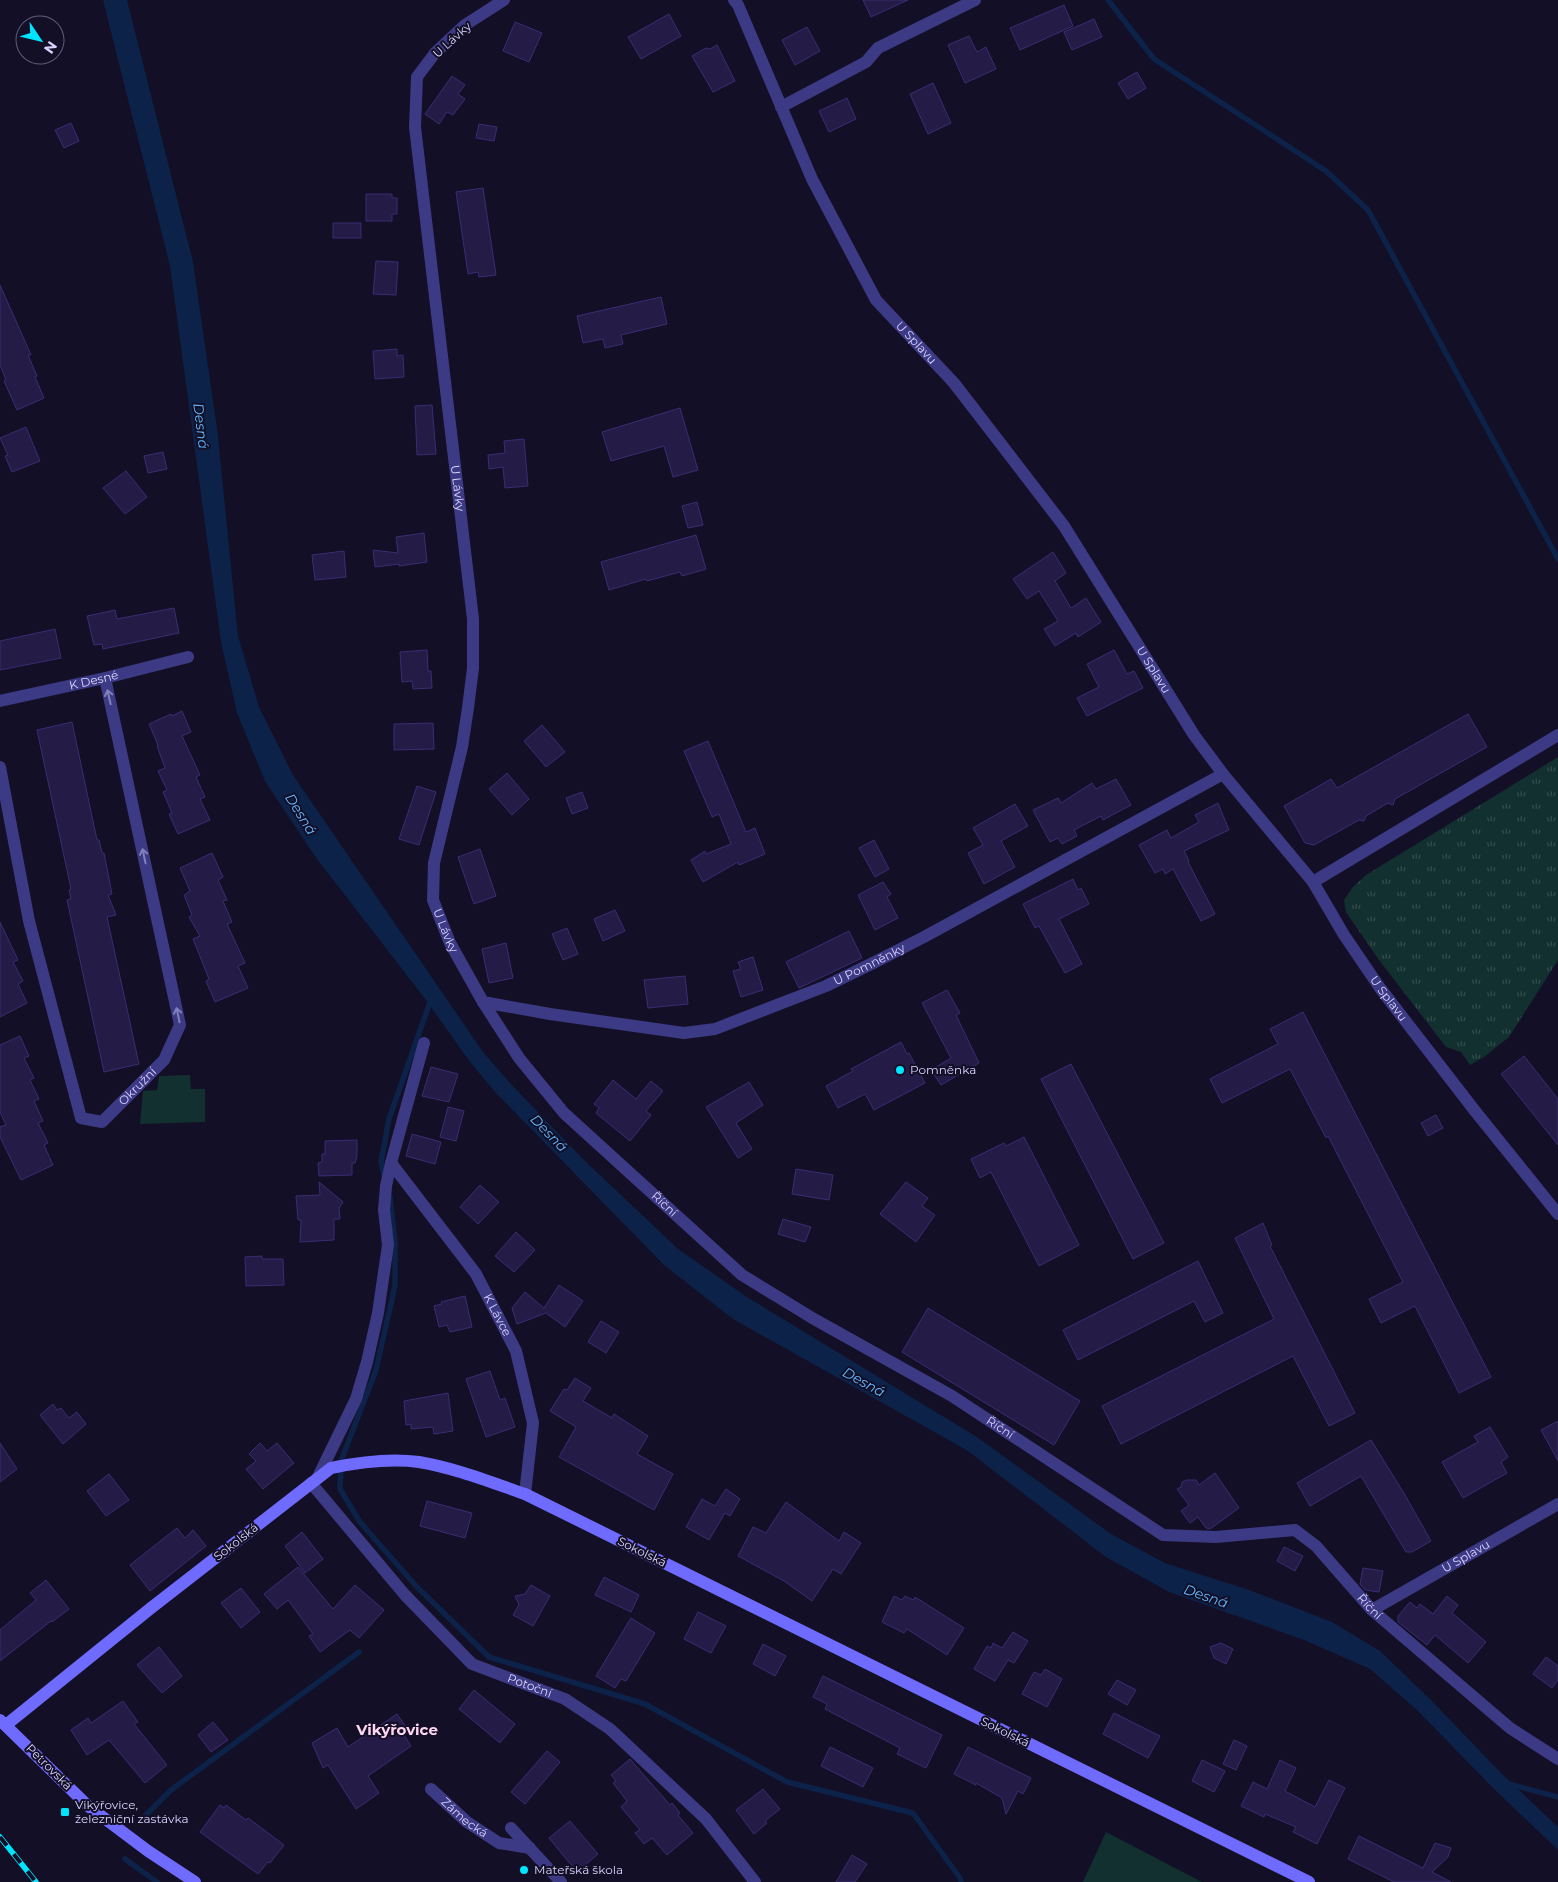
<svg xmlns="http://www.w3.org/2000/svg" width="1558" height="1882" viewBox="0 0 1558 1882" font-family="Montserrat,sans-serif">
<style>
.grass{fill:url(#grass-tufts)}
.pitch{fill:#12302f}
.water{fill:#0c2248}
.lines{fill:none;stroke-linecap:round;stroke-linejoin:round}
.stream{stroke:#0c2248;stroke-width:5.5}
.building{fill:#241b47;stroke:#3b2d73}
.street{stroke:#3d3a85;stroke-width:12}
.secondary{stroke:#6f6bff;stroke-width:12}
.rail-casing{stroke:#00e5ff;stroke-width:5.5}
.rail{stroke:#130f26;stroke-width:4;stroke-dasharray:11;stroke-linecap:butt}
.oneway{stroke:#837fbc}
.poi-dot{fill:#00e5ff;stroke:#130f26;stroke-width:2}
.labels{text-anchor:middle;stroke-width:4;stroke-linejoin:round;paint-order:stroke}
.street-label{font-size:12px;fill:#d9d4ff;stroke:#130f26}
.poi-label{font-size:12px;fill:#d9d4ff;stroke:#130f26;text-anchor:start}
.water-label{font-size:14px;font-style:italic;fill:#62b6ff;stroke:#130f26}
.quarter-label{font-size:15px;font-weight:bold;fill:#ffd6f0;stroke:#130f26}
</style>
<defs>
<pattern id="grass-tufts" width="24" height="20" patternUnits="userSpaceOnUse" patternTransform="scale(1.25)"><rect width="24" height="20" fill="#12302f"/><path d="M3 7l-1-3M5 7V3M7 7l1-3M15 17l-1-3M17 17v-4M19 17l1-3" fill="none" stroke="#344d4e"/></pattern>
</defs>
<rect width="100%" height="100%" fill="#130f26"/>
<polygon class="grass" points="1558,757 1558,960 1509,1037 1484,1057 1470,1065 1461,1052 1446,1047 1379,960 1346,912 1344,900 1353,887 1366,875"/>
<g class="pitch">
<polygon points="190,1075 191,1089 205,1089 205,1122 140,1124 143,1091 157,1090 159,1076"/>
<polygon points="1106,1832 1202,1882 1083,1882"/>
</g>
<polygon class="water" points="103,0 127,0 193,262 218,436 238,636 259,707 293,775 483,1052 509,1082 583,1159 678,1249 747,1297 977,1437 1111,1534 1165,1563 1249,1590 1332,1622 1380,1651 1430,1699 1503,1775 1558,1827 1558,1850 1492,1787 1418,1711 1370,1669 1304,1640 1169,1592 1106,1557 968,1451 733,1319 664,1265 496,1093 470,1062 426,1000 317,859 265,781 237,713 221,642 170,266"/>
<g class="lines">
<g class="stream">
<polyline points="1108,0 1154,59 1326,171 1368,210 1558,559"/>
<polyline points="385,1179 381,1162 389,1119 431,999"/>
<polyline points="390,1197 395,1243 395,1286 376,1370 341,1461 340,1489 360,1522 416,1586 489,1657 645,1704 787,1782 913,1813 960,1878 961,1882"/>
<polyline points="1509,1784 1558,1797"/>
<polyline points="140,1821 171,1790 359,1652"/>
<polyline points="125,1859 157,1882"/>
</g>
</g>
<g class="building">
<polygon points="863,0 908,0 871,17"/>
<polygon points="1064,5 1073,26 1020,50 1010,28"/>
<polygon points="669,14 681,36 641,59 628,37"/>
<polygon points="1094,19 1102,37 1072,50 1064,32"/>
<polygon points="515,22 542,33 529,62 503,51"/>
<polygon points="807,27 820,51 795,65 782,40"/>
<polygon points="969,36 977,52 986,47 996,69 965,83 948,45"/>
<polygon points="717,45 735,81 713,92 692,56 706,48 710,49"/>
<polygon points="1137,72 1146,88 1128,99 1118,83"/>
<polygon points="452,76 465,85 458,94 465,99 453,115 447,112 439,124 425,114"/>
<polygon points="933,83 951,123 928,134 910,94"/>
<polygon points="847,98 856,119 829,132 819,111"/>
<polygon points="71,123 79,141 64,148 55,130"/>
<polygon points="479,124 497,127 494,141 476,138"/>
<polygon points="483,188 496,275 479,277 478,272 468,274 456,192"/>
<polygon points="366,194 392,194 392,198 397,198 397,214 392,214 392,221 366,221"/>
<rect x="333" y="223" width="28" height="15"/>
<polygon points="376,261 398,262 396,295 373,294"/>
<polygon points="0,285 31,355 28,355 37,376 35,377 44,398 17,410 4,381 6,380 0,365"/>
<polygon points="661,297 667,324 621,335 623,344 605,348 603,339 583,343 577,316"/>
<polygon points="397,349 397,356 403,355 404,377 375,379 373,351"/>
<polygon points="432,405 436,454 417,455 415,406"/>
<polygon points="680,408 698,470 673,477 664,446 611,461 602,432"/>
<polygon points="26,427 40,461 12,472 5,456 8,455 0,438"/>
<polygon points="524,439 528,486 505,488 503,467 489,469 488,455 505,453 504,441"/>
<polygon points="163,452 167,469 148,473 144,456"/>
<polygon points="126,471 147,497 125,514 103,488"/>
<polygon points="697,502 703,525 688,528 682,506"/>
<polygon points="424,533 427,562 399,566 399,564 375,567 373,550 398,553 396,537"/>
<polygon points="696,535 706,569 682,576 680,572 647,581 646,579 609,590 601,562"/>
<polygon points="344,551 346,577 315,580 312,555"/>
<polygon points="1053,552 1066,573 1055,581 1071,608 1086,598 1101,622 1078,637 1076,633 1055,646 1044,629 1058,621 1039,591 1027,599 1013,579"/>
<polygon points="174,608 179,633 103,649 102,644 94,645 87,616 115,610 117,619"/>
<polygon points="55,629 61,658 0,670 0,641"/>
<polygon points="427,650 428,671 431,671 432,688 413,689 412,681 402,682 400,652"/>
<polygon points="1114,650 1127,674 1134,671 1143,688 1087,716 1077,698 1099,687 1087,664"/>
<polygon points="182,711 191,732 182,736 200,775 196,777 205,797 200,799 210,820 178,834 169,814 172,813 163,792 167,790 158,771 165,768 157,746 158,745 149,724 171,714 172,716"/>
<polygon points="1468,714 1487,747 1395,799 1393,805 1388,803 1366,816 1364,821 1359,820 1314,845 1305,843 1284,806 1331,779 1337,788"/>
<polygon points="72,722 97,840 99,840 102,853 104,853 112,894 108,895 116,915 107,917 139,1064 104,1072 67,900 71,899 69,890 71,889 37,730"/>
<polygon points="433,723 434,749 394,750 394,724"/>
<polygon points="542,725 565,752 546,767 524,741"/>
<polygon points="708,741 746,832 755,828 765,854 739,865 738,862 703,882 691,860 705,851 706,854 731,844 719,814 712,817 684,751"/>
<polygon points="507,773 529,799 512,815 489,789"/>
<polygon points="1116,779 1131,805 1103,820 1101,816 1074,830 1077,836 1062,844 1058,838 1050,842 1033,810 1058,798 1061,803 1092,783 1096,789"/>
<polygon points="417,786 436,792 419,845 399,839"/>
<polygon points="582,792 588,808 572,814 566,798"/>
<polygon points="1218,803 1229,830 1184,851 1189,861 1188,862 1215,914 1201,921 1173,869 1165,874 1163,869 1155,873 1139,845 1167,830 1171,838 1199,822 1195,815"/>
<polygon points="1015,804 1028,826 1001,841 1015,867 984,884 968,853 983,845 973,828"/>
<polygon points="874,840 889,869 875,877 859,848"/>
<polygon points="480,849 496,896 474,904 458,857"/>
<polygon points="212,853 223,877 218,880 227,900 223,901 232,922 227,924 245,963 238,966 248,988 215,1002 206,981 209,979 193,939 200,936 189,917 192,915 184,895 190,891 180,868"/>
<polygon points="1073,879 1078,890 1081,888 1089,904 1059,919 1082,964 1065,973 1039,926 1035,928 1023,904"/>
<polygon points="883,882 891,894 887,897 898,918 875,930 858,895"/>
<polygon points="615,910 625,931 603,941 594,919"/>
<polygon points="0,922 18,960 13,962 23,981 18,984 27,1003 0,1017"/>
<polygon points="567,928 578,954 563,960 552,934"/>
<polygon points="849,931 862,958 799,988 786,962"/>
<polygon points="506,943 513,978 489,983 482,949"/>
<polygon points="753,957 763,990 741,997 733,971 741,969 738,962"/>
<polygon points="685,976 688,1004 648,1008 644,980"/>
<polygon points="947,990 960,1013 956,1015 979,1063 941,1085 931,1070 951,1058 922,1003"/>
<polygon points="1303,1012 1491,1377 1459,1393 1415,1306 1381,1323 1369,1299 1403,1282 1328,1136 1326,1138 1290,1069 1222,1103 1210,1079 1278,1044 1270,1029"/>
<polygon points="20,1036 29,1056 24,1058 34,1078 30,1080 39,1099 34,1101 43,1121 38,1123 48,1143 44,1145 53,1165 21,1180 0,1137 0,1127 6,1125 0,1112 0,1045"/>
<polygon points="901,1042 907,1054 909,1053 925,1083 874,1110 865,1094 838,1108 826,1086 853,1071 851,1069"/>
<polygon points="1524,1056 1558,1099 1558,1145 1501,1074"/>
<polygon points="1071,1064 1164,1243 1133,1259 1041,1079"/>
<polygon points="431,1067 458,1074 449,1102 422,1096"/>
<polygon points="613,1080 636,1099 651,1081 663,1091 646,1111 651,1115 630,1141 596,1113 599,1108 594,1104"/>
<polygon points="749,1082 763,1105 736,1123 752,1149 738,1158 706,1107"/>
<polygon points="448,1107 464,1111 456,1141 440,1137"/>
<polygon points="1436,1115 1443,1128 1428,1136 1421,1123"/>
<polygon points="412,1134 441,1142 435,1164 406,1156"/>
<polygon points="1024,1137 1079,1245 1039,1266 991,1172 980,1178 971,1159 1004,1143 1006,1146"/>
<polygon points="357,1140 357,1156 355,1163 352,1163 352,1175 319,1176 318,1163 322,1162 322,1154 325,1154 325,1141"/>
<polygon points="796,1169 833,1175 829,1200 792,1194"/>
<polygon points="319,1182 343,1202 339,1208 340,1219 334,1219 334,1240 300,1242 301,1220 298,1220 296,1196 320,1195"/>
<polygon points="906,1182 928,1198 922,1206 935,1215 916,1242 880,1214"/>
<polygon points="480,1185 499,1202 478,1224 460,1207"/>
<polygon points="783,1219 811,1227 805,1242 778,1234"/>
<polygon points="1263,1223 1272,1245 1270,1246 1355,1413 1329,1426 1293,1356 1121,1444 1102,1406 1274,1319 1235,1238"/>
<polygon points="516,1232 535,1250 514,1272 495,1256"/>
<polygon points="262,1256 262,1259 283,1259 284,1285 246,1286 245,1257"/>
<polygon points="1198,1261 1223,1313 1205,1322 1194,1301 1078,1360 1063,1330"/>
<polygon points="559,1285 583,1301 565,1327 546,1313 517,1324 512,1308 525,1292 544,1308"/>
<polygon points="465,1296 472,1327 450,1332 447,1325 439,1327 434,1306 442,1304 441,1302"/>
<polygon points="928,1308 1080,1401 1054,1445 902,1352"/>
<polygon points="601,1321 619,1332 606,1353 588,1342"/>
<polygon points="490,1371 500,1400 505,1398 515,1427 486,1437 466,1379"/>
<polygon points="575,1378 591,1388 583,1401 612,1418 614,1414 648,1436 637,1454 673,1474 654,1510 559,1457 576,1427 550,1411 564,1389 567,1390"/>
<polygon points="448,1393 453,1431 434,1434 433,1427 411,1429 411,1424 406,1425 404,1401"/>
<polygon points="53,1404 57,1410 61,1408 69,1418 77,1412 86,1424 63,1444 40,1415"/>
<polygon points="1558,1421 1558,1461 1541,1430"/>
<polygon points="1490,1427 1508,1457 1501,1462 1507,1473 1463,1498 1442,1462 1478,1442 1474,1436"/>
<polygon points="1371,1440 1405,1495 1431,1541 1412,1552 1406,1552 1361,1476 1310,1506 1297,1483"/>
<polygon points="0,1443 17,1469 0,1482"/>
<polygon points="260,1443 267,1451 277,1443 294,1463 263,1489 246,1469 256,1461 249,1454"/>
<polygon points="1215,1473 1239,1508 1210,1529 1206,1528 1198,1517 1190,1523 1181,1511 1189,1505 1177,1489 1181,1487 1182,1482 1187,1480 1196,1480 1199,1485"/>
<polygon points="109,1474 129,1500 106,1516 87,1491"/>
<polygon points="726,1489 740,1499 730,1516 725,1513 709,1540 686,1527 702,1499 715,1506"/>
<polygon points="427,1501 472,1513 465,1538 420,1526"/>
<polygon points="786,1502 839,1541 844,1532 861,1543 841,1574 833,1569 812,1601 784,1581 738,1556 753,1527 766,1533"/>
<polygon points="177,1528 185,1538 193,1530 206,1546 150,1591 130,1565"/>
<polygon points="302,1532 323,1559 305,1573 285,1546"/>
<polygon points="1284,1547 1303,1556 1295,1571 1277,1561"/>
<polygon points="298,1567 333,1609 355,1585 384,1610 359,1638 350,1630 320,1652 309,1636 313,1634 288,1600 277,1609 264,1594"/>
<polygon points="1363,1568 1383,1571 1379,1592 1365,1590 1360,1584"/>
<polygon points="604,1577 639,1595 631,1612 595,1595"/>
<polygon points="46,1580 69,1609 52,1622 51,1621 0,1661 0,1630 36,1600 30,1593"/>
<polygon points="531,1585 550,1596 533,1626 513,1615 519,1605 515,1596 525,1594"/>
<polygon points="241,1588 260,1612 241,1628 221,1603"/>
<polygon points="894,1596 902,1600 905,1596 914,1600 915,1597 964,1628 947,1655 907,1629 904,1633 882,1622"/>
<polygon points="1447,1596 1458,1605 1452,1613 1486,1642 1468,1663 1435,1635 1427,1645 1398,1622 1398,1616 1410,1602 1417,1608 1420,1604 1433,1614"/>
<polygon points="698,1612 726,1626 711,1653 684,1639"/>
<polygon points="631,1618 655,1633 626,1681 621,1679 615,1688 596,1676"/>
<polygon points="1013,1632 1028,1641 1014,1663 1008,1660 995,1681 974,1669 987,1646 991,1648 993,1643 1002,1648"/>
<polygon points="1221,1643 1233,1649 1226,1664 1214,1658 1210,1647"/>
<polygon points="763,1644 786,1656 775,1676 753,1664"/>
<polygon points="159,1647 182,1676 162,1693 137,1665"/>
<polygon points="1546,1657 1558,1666 1558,1680 1552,1688 1533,1674"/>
<polygon points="1045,1669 1062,1679 1047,1707 1022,1694 1034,1672 1041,1675"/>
<polygon points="823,1676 942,1735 926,1768 897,1754 900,1748 825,1709 827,1704 813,1697"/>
<polygon points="1117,1680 1136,1690 1127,1705 1108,1694"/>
<polygon points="474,1690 515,1724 500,1743 459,1709"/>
<polygon points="123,1701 138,1722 134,1724 167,1765 145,1783 109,1740 87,1755 71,1730 88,1718 91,1723"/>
<polygon points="1114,1713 1160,1736 1148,1758 1103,1734"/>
<polygon points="397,1714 409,1731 404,1735 411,1746 368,1776 379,1793 356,1809 328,1765 323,1768 312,1743 337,1728 348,1747"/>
<polygon points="213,1722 228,1740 211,1752 198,1735"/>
<polygon points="1234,1740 1247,1746 1236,1770 1223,1764"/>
<polygon points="830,1747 873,1768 863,1787 821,1766"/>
<polygon points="968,1747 1031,1778 1023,1794 1018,1791 1006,1814 1002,1798 976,1783 976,1785 954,1774"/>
<polygon points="547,1751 560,1762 525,1804 511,1792"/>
<polygon points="630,1759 670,1805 672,1803 680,1813 678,1815 693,1833 667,1855 652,1838 644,1844 635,1833 640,1830 621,1807 627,1801 613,1783 616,1781 611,1775"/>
<polygon points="1202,1760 1225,1771 1214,1792 1192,1781"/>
<polygon points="1280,1760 1296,1768 1285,1791 1315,1807 1329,1780 1345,1788 1317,1844 1293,1832 1296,1827 1265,1814 1264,1817 1241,1806 1253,1782 1267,1789"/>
<polygon points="763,1789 780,1809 765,1821 767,1823 754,1834 736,1810"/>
<polygon points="220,1805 224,1808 226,1805 246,1820 248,1818 284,1845 270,1863 268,1862 258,1874 200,1832"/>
<polygon points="570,1821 598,1854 577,1872 549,1838"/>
<polygon points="1359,1836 1423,1868 1435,1843 1451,1848 1448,1857 1432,1872 1451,1882 1394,1882 1348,1859"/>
<polygon points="852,1855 867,1864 855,1882 836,1882"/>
</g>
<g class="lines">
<g class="street">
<path id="s1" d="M504,0L465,25L435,53L417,77L415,127L473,619V668L468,708L462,747L434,863L433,900L450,943L483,1002L519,1058L564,1113L742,1275L814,1319L952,1396L1163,1535L1216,1537L1295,1530L1316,1546L1372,1610L1510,1728L1558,1759"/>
<path id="s2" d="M734,0L738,5L812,179L876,300L954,383L1064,526L1194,735L1223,774L1313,882L1344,935L1380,988L1475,1111L1558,1214"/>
<polyline points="781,107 866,62 878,48 975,0"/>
<path id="s3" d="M0,701L105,678L188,657"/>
<path id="s4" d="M0,767L29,921L81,1118L102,1122L164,1060L180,1025L105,678"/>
<polyline points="1313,882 1558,735"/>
<path id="s5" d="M483,1002L550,1014L684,1033L715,1029L826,986L873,963L924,937L1223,774"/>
<path id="s6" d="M391,1163L476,1274L516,1351L533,1423L525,1494"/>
<polyline points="318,1477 356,1399 367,1362 378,1313 388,1245 384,1210 386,1186 391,1163 424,1043"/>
<path id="s7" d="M311,1483L405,1595L472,1664L565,1699L610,1729L706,1819L755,1882"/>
<path id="s8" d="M1372,1610L1558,1504"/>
<path id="s9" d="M431,1789L467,1822L499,1843L530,1848"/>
<polyline points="511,1828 561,1882"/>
</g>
<g class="secondary">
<polyline points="0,1720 88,1806 148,1851 195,1882"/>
<path d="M6,1725L151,1608L331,1468C360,1462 389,1458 419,1462C455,1468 490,1482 525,1494L1309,1882"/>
</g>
<defs>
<polyline id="rail" points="0,1837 36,1882"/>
</defs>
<use href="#rail" class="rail-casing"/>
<use href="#rail" class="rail"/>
</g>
<defs><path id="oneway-shaft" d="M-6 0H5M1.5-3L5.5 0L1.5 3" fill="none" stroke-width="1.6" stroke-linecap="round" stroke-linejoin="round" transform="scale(1.25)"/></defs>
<g class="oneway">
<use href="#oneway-shaft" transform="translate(109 697) rotate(-103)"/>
<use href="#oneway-shaft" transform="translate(144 856) rotate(-102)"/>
<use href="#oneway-shaft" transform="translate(178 1015) rotate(-102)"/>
</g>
<g class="poi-dot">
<circle cx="900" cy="1070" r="5"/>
<rect x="60" y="1807" width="10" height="10" rx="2.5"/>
<circle cx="524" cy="1870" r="5"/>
</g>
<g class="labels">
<g class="street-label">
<text transform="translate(452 40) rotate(-42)" y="4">U Lávky</text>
<text dy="4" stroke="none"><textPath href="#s2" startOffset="391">U Splavu</textPath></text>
<text dy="4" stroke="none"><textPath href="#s1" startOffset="531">U Lávky</textPath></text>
<text dy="4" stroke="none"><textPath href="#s2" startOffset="796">U Splavu</textPath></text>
<text dy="4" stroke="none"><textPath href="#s3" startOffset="96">K Desné</textPath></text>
<text dy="4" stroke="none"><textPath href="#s1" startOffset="981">U Lávky</textPath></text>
<text dy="4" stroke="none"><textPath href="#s5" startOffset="402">U Pomněnky</textPath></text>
<text dy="4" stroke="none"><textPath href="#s2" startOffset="1201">U Splavu</textPath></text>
<text dy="4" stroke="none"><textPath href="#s4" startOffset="432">Okružní</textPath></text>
<text dy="4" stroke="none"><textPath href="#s1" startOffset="1335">Říční</textPath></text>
<text dy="4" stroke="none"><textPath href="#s6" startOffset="186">K Lávce</textPath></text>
<text dy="4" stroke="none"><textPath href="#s1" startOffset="1740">Říční</textPath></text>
<text transform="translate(236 1542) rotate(-38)" y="4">Sokolská</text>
<text transform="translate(642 1552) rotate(26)" y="4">Sokolská</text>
<text dy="4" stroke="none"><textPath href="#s8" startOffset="108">U Splavu</textPath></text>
<text dy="4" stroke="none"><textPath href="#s1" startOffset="2175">Říční</textPath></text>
<text dy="4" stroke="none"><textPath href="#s7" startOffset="304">Potoční</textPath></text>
<text transform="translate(1005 1732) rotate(26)" y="4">Sokolská</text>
<text transform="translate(49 1767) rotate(45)" y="4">Petrovská</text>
<text dy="4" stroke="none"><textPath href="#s9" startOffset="44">Zámecká</textPath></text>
</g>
<g class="poi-label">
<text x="910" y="1074">Pomněnka</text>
<text x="75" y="1809">Vikýřovice,<tspan x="75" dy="14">železniční zastávka</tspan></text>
<text x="534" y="1874">Mateřská škola</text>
</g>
<g class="water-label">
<text transform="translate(201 426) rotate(83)" y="5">Desná</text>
<text transform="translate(301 814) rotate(58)" y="5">Desná</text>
<text transform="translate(549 1133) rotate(46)" y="5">Desná</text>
<text transform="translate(864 1382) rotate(29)" y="5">Desná</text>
<text transform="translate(1206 1596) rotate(19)" y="5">Desná</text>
</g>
<g class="quarter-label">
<text x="397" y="1735">Vikýřovice</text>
</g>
</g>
<g transform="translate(40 40) rotate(125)"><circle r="24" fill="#130f26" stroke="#625e7d"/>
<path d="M0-4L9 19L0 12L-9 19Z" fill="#00e5ff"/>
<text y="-8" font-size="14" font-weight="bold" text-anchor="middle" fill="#d9d4ff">N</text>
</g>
</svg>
